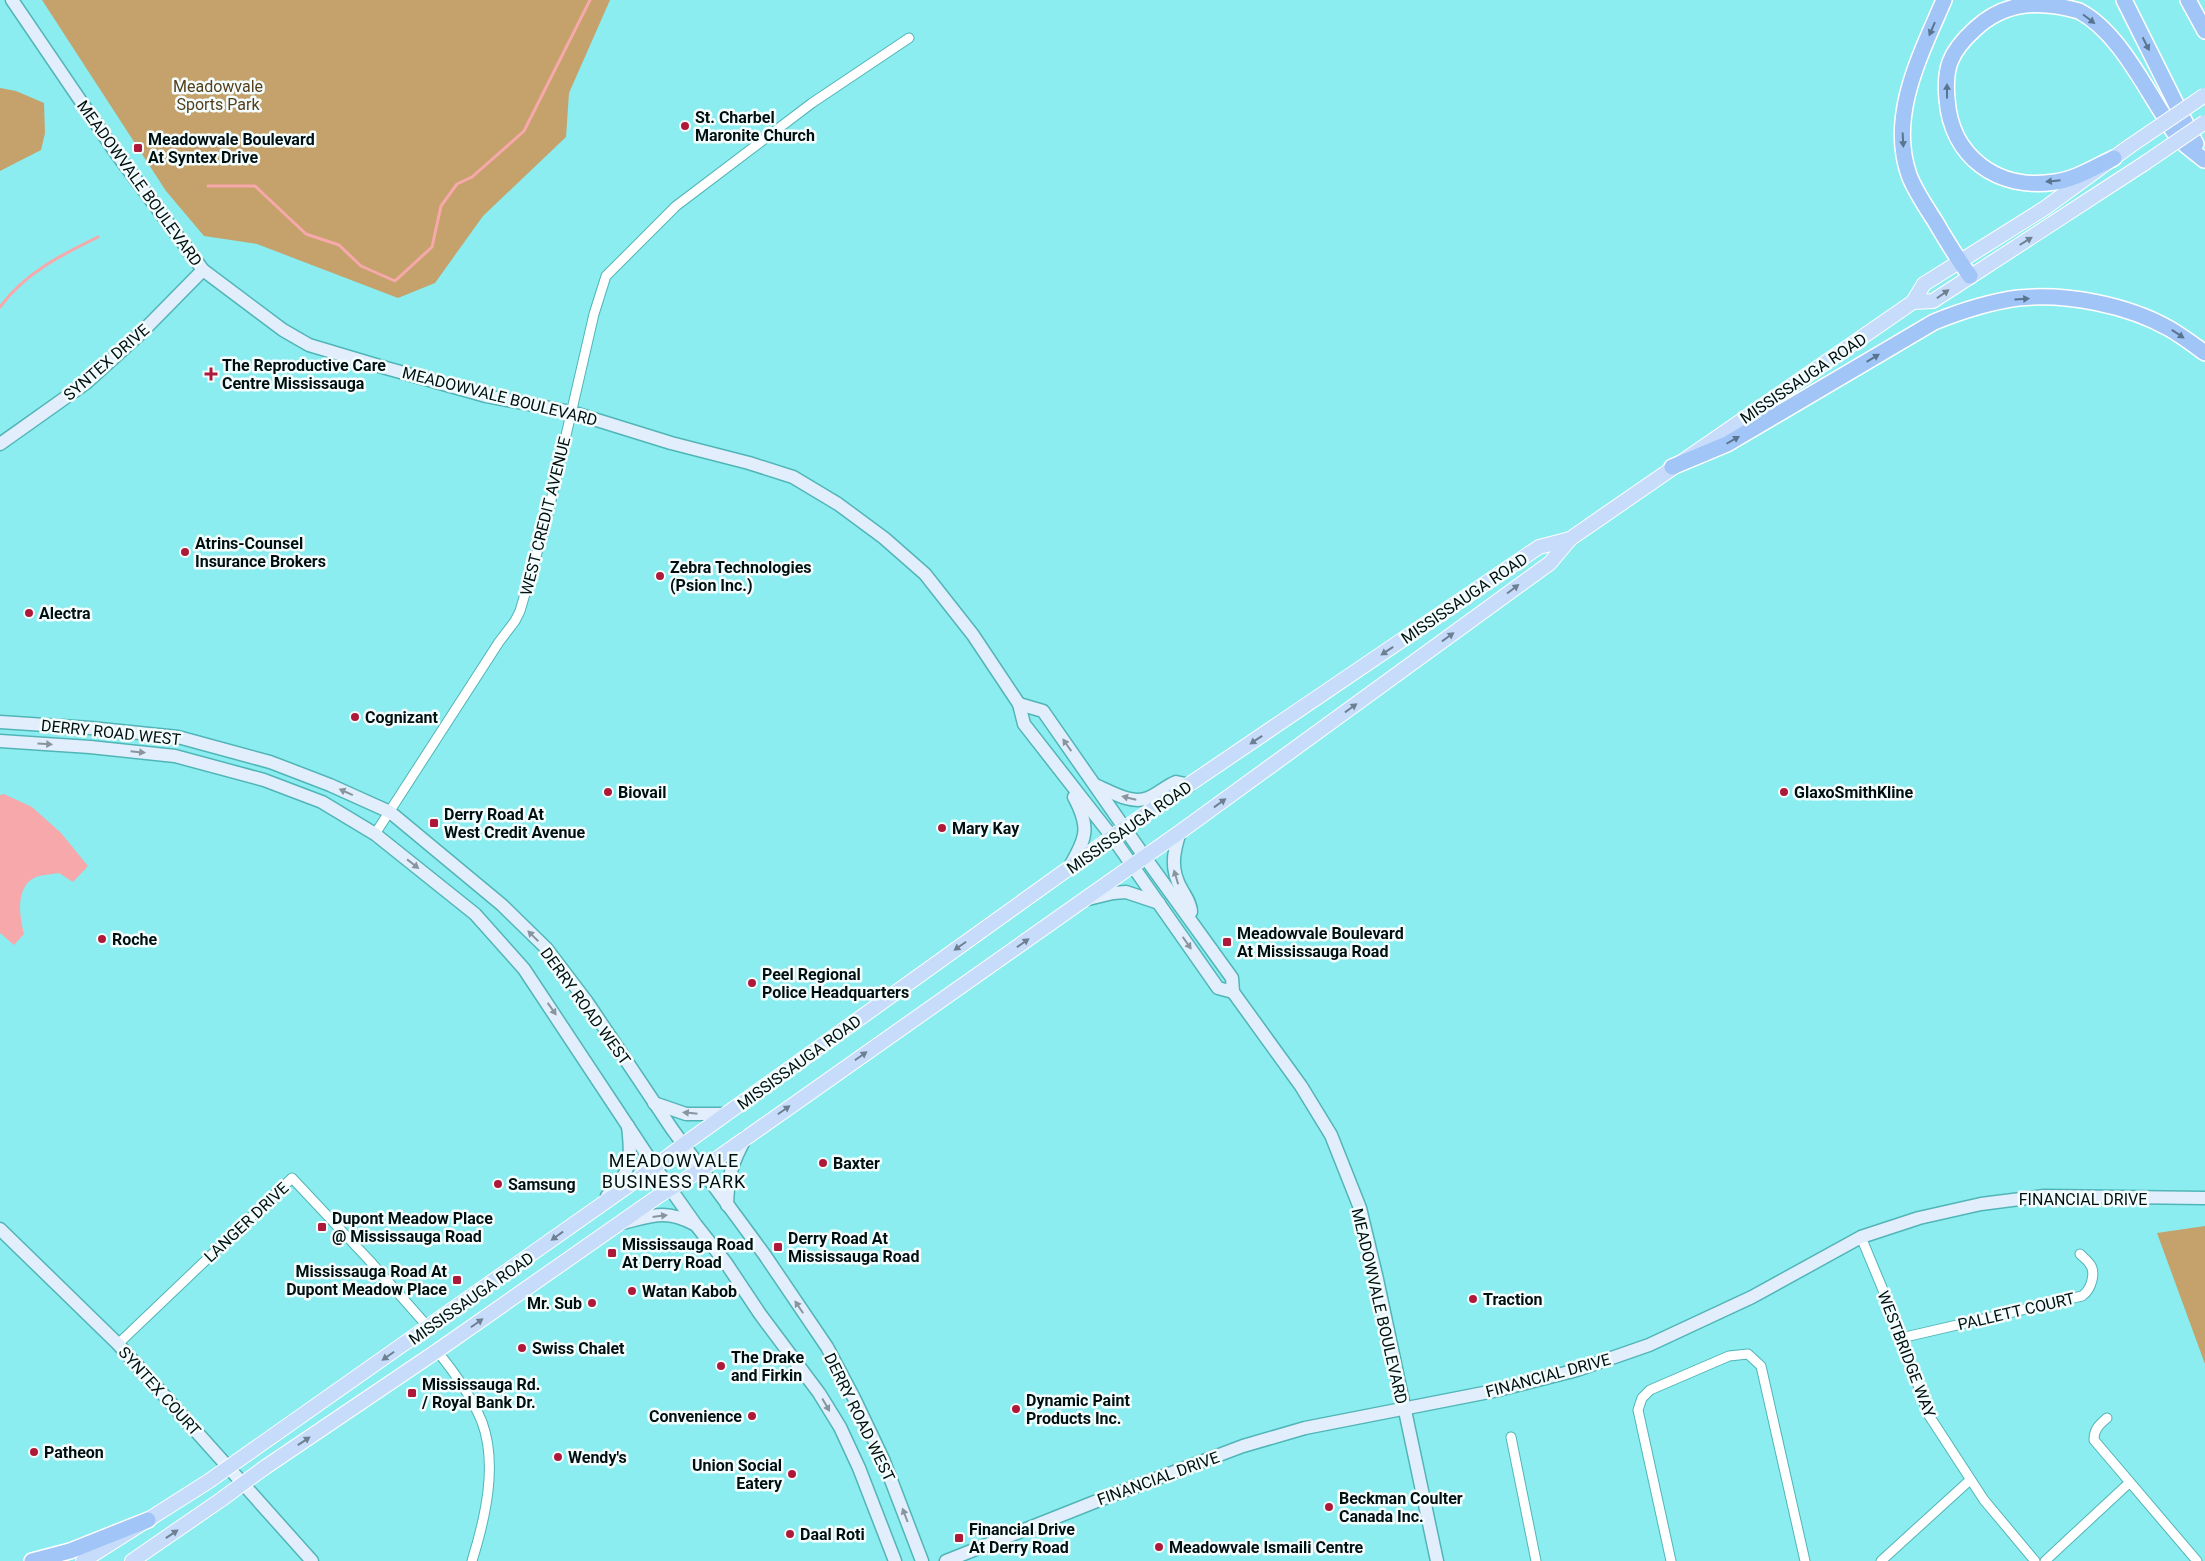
<svg xmlns="http://www.w3.org/2000/svg" width="2205" height="1561" viewBox="0 0 2205 1561" font-family="Roboto,sans-serif">
<style>
.green{fill:#c5a16b}
.water{fill:#f7a8ab}
.lines{fill:none;stroke-linecap:round;stroke-linejoin:round}
.stream{stroke:#f7a8ab;stroke-width:3}
.street-casing{stroke:#51b5b7;stroke-width:11}
.secondary-casing{stroke:#51b5b7;stroke-width:15}
.primary-casing{stroke:#fff;stroke-width:16}
.highway-casing{stroke:#fff;stroke-width:18}
.street{stroke:#fff;stroke-width:9}
.secondary{stroke:#e3eefd;stroke-width:12}
.primary{stroke:#c7dcfa;stroke-width:14}
.highway{stroke:#a1c5f7;stroke-width:15}
.primary-bridge-casing{stroke:#fff;stroke-width:16;stroke-linecap:butt}
.primary-bridge{stroke:#c7dcfa;stroke-width:14}
.oneway{fill:#59748f}
.oneway2{fill:#6d8091}
.oneway3{fill:#88959e}
.poi-dot{fill:#ae1939;stroke:#f4fdfd;stroke-width:2}
.labels{text-anchor:middle;stroke-width:5;stroke-linejoin:round;paint-order:stroke}
.park-label{font-size:16px;fill:#543e1b;stroke:#f4fdfd}
.poi-label{font-size:16px;font-weight:bold;fill:#001010;stroke:#f4fdfd;text-anchor:start}
.street-label{font-size:16px;fill:#001010;stroke:#f4fdfd}
.neighbourhood-label{font-size:18px;letter-spacing:1px;fill:#001010;stroke:#f4fdfd}
</style>
<rect width="100%" height="100%" fill="#8bedef"/>
<g class="green">
<polygon points="42,0 610,0 569,93 566,137 483,216 435,283 398,298 257,244 204,236 166,191"/>
<polygon points="0,88 16,91 44,103 45,133 41,150 0,171"/>
<polygon points="2205,1226 2205,1364 2157,1233"/>
</g>
<path class="water" d="M4,794L32,807L61,833L88,866L73,882L59,873C52,874 42,875 36,877C14,887 20,917 24,934L14,945L0,933V795Z"/>
<g class="lines">
<g class="stream">
<polyline points="208,186 255,186 306,234 339,245 361,266 395,281 432,247 441,206 457,184 472,177 524,131 590,0"/>
<path d="M0,307C25,273 61,255 98,237"/>
</g>
<defs>
<g id="street">
<polyline points="375,834 499,642 515,621 520,611 546,522 594,314 606,276 676,206 812,103 909,38"/>
<polyline points="1861,1237 1895,1319 1928,1414 1984,1500 2035,1561"/>
<path d="M1901,1338L2082,1296C2091,1290 2097,1272 2089,1263C2087,1260 2083,1257 2080,1254"/>
<polyline points="118,1344 292,1178 369,1260 429,1328"/>
<path d="M437,1351C455,1373 471,1395 482,1422C498,1465 485,1519 472,1561"/>
<path d="M2107,1418C2099,1425 2094,1429 2094,1440L2197,1561"/>
<polyline points="1511,1437 1536,1561"/>
<polyline points="1671,1561 1638,1410 1642,1398 1650,1390 1729,1356 1748,1354 1761,1366 1805,1561"/>
<polyline points="1881,1561 1970,1480"/>
<polyline points="2045,1561 2129,1483"/>
</g>
<g id="secondary">
<polyline points="12,0 116,153 203,270 283,330 309,345 386,368 486,396 571,412 671,443 749,463 793,477 838,504 884,538 925,574 973,635 1019,704 1024,724 1113,838 1218,988 1233,992"/>
<polyline points="0,444 86,383 138,336 203,270"/>
<polyline points="1019,704 1043,711 1144,856 1232,978 1233,992 1301,1086 1331,1135 1360,1208 1377,1279 1437,1561"/>
<polyline points="0,722 91,728 178,737 270,762 330,785 390,812 502,905 546,948 587,1002 672,1129 764,1254 827,1347 854,1398 883,1459 922,1561"/>
<polyline points="0,741 90,747 175,756 264,780 322,802 375,834 475,914 524,969 655,1167 696,1225 726,1263 760,1314 819,1393 840,1427 859,1468 895,1561"/>
<path d="M1095,785C1110,791 1131,805 1148,798C1158,794 1166,786 1176,782L1190,785"/>
<path d="M1180,832C1173,853 1170,870 1182,890C1186,897 1191,904 1191,912"/>
<path d="M1070,866C1087,837 1090,827 1074,797"/>
<polyline points="1084,900 1113,893 1126,892 1159,903"/>
<polyline points="654,1103 686,1114 727,1114"/>
<path d="M607,1196C632,1172 632,1159 628,1126"/>
<path d="M727,1205C728,1175 732,1163 746,1137"/>
<path d="M622,1223C652,1216 665,1209 694,1224"/>
<polyline points="0,1229 118,1344 312,1561"/>
<polyline points="946,1561 1097,1501 1243,1446 1305,1428 1494,1391 1577,1370 1649,1345 1752,1297 1861,1237 1919,1218 1981,1204 2044,1196 2205,1198"/>
</g>
<g id="primary">
<polyline points="1913,302 1933,301 2145,163"/>
<polyline points="250,1452 645,1174 683,1145 1125,828 1539,547 1570,539"/>
<polyline points="264,1468 437,1351 660,1195 702,1169 1180,832 1550,563 1570,539 1913,302 1924,284 2045,208 2130,146"/>
<polyline points="83,1561 209,1481"/>
<polyline points="132,1561 222,1499"/>
</g>
<g id="highway">
<path d="M1944,0C1921,54 1888,115 1909,175C1915,191 1926,207 1935,221C1946,240 1957,258 1970,276"/>
<polyline points="2124,0 2196,144"/>
<polyline points="2188,0 2205,31"/>
<path d="M2114,158C2095,167 2076,179 2055,182C1998,191 1951,157 1947,99C1946,88 1946,73 1950,62C1955,49 1965,38 1975,29C2005,1 2040,0 2079,11C2116,30 2142,82 2164,116C2169,124 2174,134 2181,141C2188,148 2197,154 2204,160"/>
<path d="M1672,467L1727,444L1934,322C1961,311 1989,302 2018,298C2067,293 2128,305 2170,329C2182,336 2194,345 2205,353"/>
<polyline points="32,1561 70,1551 148,1520"/>
</g>
</defs>
<use href="#street" class="street-casing"/>
<use href="#secondary" class="secondary-casing"/>
<use href="#primary" class="primary-casing"/>
<use href="#highway" class="highway-casing"/>
<use href="#street" class="street"/>
<use href="#secondary" class="secondary"/>
<use href="#primary" class="primary"/>
<use href="#highway" class="highway"/>
<defs>
<g id="primary-bridge">
<polyline points="2130,146 2205,95"/>
<polyline points="2145,163 2205,122"/>
<polyline points="209,1481 250,1452"/>
<polyline points="222,1499 264,1468"/>
</g>
</defs>
<use href="#primary-bridge" class="primary-bridge-casing"/>
<use href="#primary-bridge" class="primary-bridge"/>
</g>
<defs><path id="oneway-solid" d="M-6-.8H1V-3.2L6.5 0L1 3.2V.8H-6Z" transform="scale(1.25)"/></defs>
<g class="oneway">
<use href="#oneway-solid" transform="translate(2089 19) rotate(37)"/>
<use href="#oneway-solid" transform="translate(1932 29) rotate(113)"/>
<use href="#oneway-solid" transform="translate(2146 44) rotate(63)"/>
<use href="#oneway-solid" transform="translate(1947 91) rotate(-90)"/>
<use href="#oneway-solid" transform="translate(1903 140) rotate(87)"/>
<use href="#oneway-solid" transform="translate(2053 181) rotate(174)"/>
<use href="#oneway-solid" transform="translate(2022 299) rotate(-3)"/>
<use href="#oneway-solid" transform="translate(2178 334) rotate(34)"/>
<use href="#oneway-solid" transform="translate(1873 358) rotate(-31)"/>
<use href="#oneway-solid" transform="translate(1733 440) rotate(-30)"/>
</g>
<g class="oneway2">
<use href="#oneway-solid" transform="translate(2026 241) rotate(-32)"/>
<use href="#oneway-solid" transform="translate(1943 294) rotate(-35)"/>
<use href="#oneway-solid" transform="translate(1513 589) rotate(-37)"/>
<use href="#oneway-solid" transform="translate(1448 637) rotate(-36)"/>
<use href="#oneway-solid" transform="translate(1387 651) rotate(146)"/>
<use href="#oneway-solid" transform="translate(1351 708) rotate(-36)"/>
<use href="#oneway-solid" transform="translate(1256 740) rotate(146)"/>
<use href="#oneway-solid" transform="translate(1220 803) rotate(-36)"/>
<use href="#oneway-solid" transform="translate(1023 943) rotate(-35)"/>
<use href="#oneway-solid" transform="translate(960 946) rotate(145)"/>
<use href="#oneway-solid" transform="translate(861 1056) rotate(-35)"/>
<use href="#oneway-solid" transform="translate(784 1110) rotate(-35)"/>
<use href="#oneway-solid" transform="translate(557 1236) rotate(144)"/>
<use href="#oneway-solid" transform="translate(477 1323) rotate(-35)"/>
<use href="#oneway-solid" transform="translate(388 1356) rotate(145)"/>
<use href="#oneway-solid" transform="translate(304 1441) rotate(-34)"/>
<use href="#oneway-solid" transform="translate(172 1534) rotate(-34)"/>
</g>
<g class="oneway3">
<use href="#oneway-solid" transform="translate(45 744) rotate(3)"/>
<use href="#oneway-solid" transform="translate(1067 745) rotate(-125)"/>
<use href="#oneway-solid" transform="translate(138 752) rotate(6)"/>
<use href="#oneway-solid" transform="translate(346 792) rotate(-156)"/>
<use href="#oneway-solid" transform="translate(1129 798) rotate(-166)"/>
<use href="#oneway-solid" transform="translate(413 864) rotate(38)"/>
<use href="#oneway-solid" transform="translate(1176 877) rotate(-107)"/>
<use href="#oneway-solid" transform="translate(533 936) rotate(-135)"/>
<use href="#oneway-solid" transform="translate(1187 943) rotate(55)"/>
<use href="#oneway-solid" transform="translate(552 1009) rotate(55)"/>
<use href="#oneway-solid" transform="translate(690 1113) rotate(-174)"/>
<use href="#oneway-solid" transform="translate(660 1216) rotate(-7)"/>
<use href="#oneway-solid" transform="translate(799 1307) rotate(-124)"/>
<use href="#oneway-solid" transform="translate(826 1405) rotate(60)"/>
<use href="#oneway-solid" transform="translate(905 1515) rotate(-111)"/>
</g>
<g class="poi-dot">
<circle cx="685" cy="126" r="5"/>
<rect x="133" y="143" width="10" height="10" rx="2.5"/>
<path d="M208.5 366.5h5v5h5v5h-5v5h-5v-5h-5v-5h5z"/>
<circle cx="185" cy="552" r="5"/>
<circle cx="660" cy="576" r="5"/>
<circle cx="29" cy="613" r="5"/>
<circle cx="355" cy="717" r="5"/>
<circle cx="608" cy="792" r="5"/>
<circle cx="1784" cy="792" r="5"/>
<rect x="429" y="818" width="10" height="10" rx="2.5"/>
<circle cx="942" cy="828" r="5"/>
<circle cx="102" cy="939" r="5"/>
<rect x="1222" y="937" width="10" height="10" rx="2.5"/>
<circle cx="752" cy="983" r="5"/>
<circle cx="823" cy="1163" r="5"/>
<circle cx="498" cy="1184" r="5"/>
<rect x="317" y="1222" width="10" height="10" rx="2.5"/>
<rect x="773" y="1242" width="10" height="10" rx="2.5"/>
<rect x="607" y="1248" width="10" height="10" rx="2.5"/>
<rect x="452" y="1275" width="10" height="10" rx="2.5"/>
<circle cx="632" cy="1291" r="5"/>
<circle cx="1473" cy="1299" r="5"/>
<circle cx="592" cy="1303" r="5"/>
<circle cx="522" cy="1348" r="5"/>
<circle cx="721" cy="1366" r="5"/>
<rect x="407" y="1388" width="10" height="10" rx="2.5"/>
<circle cx="1016" cy="1409" r="5"/>
<circle cx="752" cy="1416" r="5"/>
<circle cx="34" cy="1452" r="5"/>
<circle cx="558" cy="1457" r="5"/>
<circle cx="792" cy="1474" r="5"/>
<circle cx="1329" cy="1507" r="5"/>
<circle cx="790" cy="1534" r="5"/>
<rect x="954" y="1533" width="10" height="10" rx="2.5"/>
<circle cx="1159" cy="1547" r="5"/>
</g>
<g class="labels">
<g class="park-label">
<text x="218" y="92">Meadowvale<tspan x="218" dy="18">Sports Park</tspan></text>
</g>
<g class="poi-label">
<text x="695" y="123">St. Charbel<tspan x="695" dy="18">Maronite Church</tspan></text>
<text x="148" y="145">Meadowvale Boulevard<tspan x="148" dy="18">At Syntex Drive</tspan></text>
<text x="222" y="371">The Reproductive Care<tspan x="222" dy="18">Centre Mississauga</tspan></text>
<text x="195" y="549">Atrins-Counsel<tspan x="195" dy="18">Insurance Brokers</tspan></text>
<text x="670" y="573">Zebra Technologies<tspan x="670" dy="18">(Psion Inc.)</tspan></text>
<text x="39" y="619">Alectra</text>
<text x="365" y="723">Cognizant</text>
<text x="618" y="798">Biovail</text>
<text x="1794" y="798">GlaxoSmithKline</text>
<text x="444" y="820">Derry Road At<tspan x="444" dy="18">West Credit Avenue</tspan></text>
<text x="952" y="834">Mary Kay</text>
<text x="1237" y="939">Meadowvale Boulevard<tspan x="1237" dy="18">At Mississauga Road</tspan></text>
<text x="112" y="945">Roche</text>
<text x="762" y="980">Peel Regional<tspan x="762" dy="18">Police Headquarters</tspan></text>
<text x="833" y="1169">Baxter</text>
<text x="508" y="1190">Samsung</text>
<text x="332" y="1224">Dupont Meadow Place<tspan x="332" dy="18">@ Mississauga Road</tspan></text>
<text x="788" y="1244">Derry Road At<tspan x="788" dy="18">Mississauga Road</tspan></text>
<text x="622" y="1250">Mississauga Road<tspan x="622" dy="18">At Derry Road</tspan></text>
<text x="447" y="1277" text-anchor="end">Mississauga Road At<tspan x="447" dy="18">Dupont Meadow Place</tspan></text>
<text x="642" y="1297">Watan Kabob</text>
<text x="1483" y="1305">Traction</text>
<text x="582" y="1309" text-anchor="end">Mr. Sub</text>
<text x="532" y="1354">Swiss Chalet</text>
<text x="731" y="1363">The Drake<tspan x="731" dy="18">and Firkin</tspan></text>
<text x="422" y="1390">Mississauga Rd.<tspan x="422" dy="18">/ Royal Bank Dr.</tspan></text>
<text x="1026" y="1406">Dynamic Paint<tspan x="1026" dy="18">Products Inc.</tspan></text>
<text x="742" y="1422" text-anchor="end">Convenience</text>
<text x="44" y="1458">Patheon</text>
<text x="568" y="1463">Wendy's</text>
<text x="782" y="1471" text-anchor="end">Union Social<tspan x="782" dy="18">Eatery</tspan></text>
<text x="1339" y="1504">Beckman Coulter<tspan x="1339" dy="18">Canada Inc.</tspan></text>
<text x="969" y="1535">Financial Drive<tspan x="969" dy="18">At Derry Road</tspan></text>
<text x="800" y="1540">Daal Roti</text>
<text x="1169" y="1553">Meadowvale Ismaili Centre</text>
</g>
<g class="street-label">
<text transform="translate(140 183) rotate(54)" y="6">MEADOWVALE BOULEVARD</text>
<text transform="translate(106 362) rotate(-41)" y="6">SYNTEX DRIVE</text>
<text transform="translate(1803 378) rotate(-34)" y="6">MISSISSAUGA ROAD</text>
<text transform="translate(500 396) rotate(14)" y="6">MEADOWVALE BOULEVARD</text>
<text transform="translate(545 516) rotate(-76)" y="6">WEST CREDIT AVENUE</text>
<text transform="translate(1464 598) rotate(-34)" y="6">MISSISSAUGA ROAD</text>
<text transform="translate(111 732) rotate(6)" y="6">DERRY ROAD WEST</text>
<text transform="translate(1129 827) rotate(-35)" y="6">MISSISSAUGA ROAD</text>
<text transform="translate(586 1006) rotate(54)" y="6">DERRY ROAD WEST</text>
<text transform="translate(799 1062) rotate(-36)" y="6">MISSISSAUGA ROAD</text>
<text x="2083" y="1205">FINANCIAL DRIVE</text>
<text transform="translate(246 1222) rotate(-43)" y="6">LANGER DRIVE</text>
<text transform="translate(471 1298) rotate(-35)" y="6">MISSISSAUGA ROAD</text>
<text transform="translate(1380 1306) rotate(77)" y="6">MEADOWVALE BOULEVARD</text>
<text transform="translate(2016 1311) rotate(-13)" y="6">PALLETT COURT</text>
<text transform="translate(1907 1354) rotate(69)" y="6">WESTBRIDGE WAY</text>
<text transform="translate(1548 1375) rotate(-15)" y="6">FINANCIAL DRIVE</text>
<text transform="translate(160 1391) rotate(48)" y="6">SYNTEX COURT</text>
<text transform="translate(860 1417) rotate(64)" y="6">DERRY ROAD WEST</text>
<text transform="translate(1158 1478) rotate(-20)" y="6">FINANCIAL DRIVE</text>
</g>
<g class="neighbourhood-label">
<text x="674" y="1167">MEADOWVALE<tspan x="674" dy="21">BUSINESS PARK</tspan></text>
</g>
</g>
</svg>
